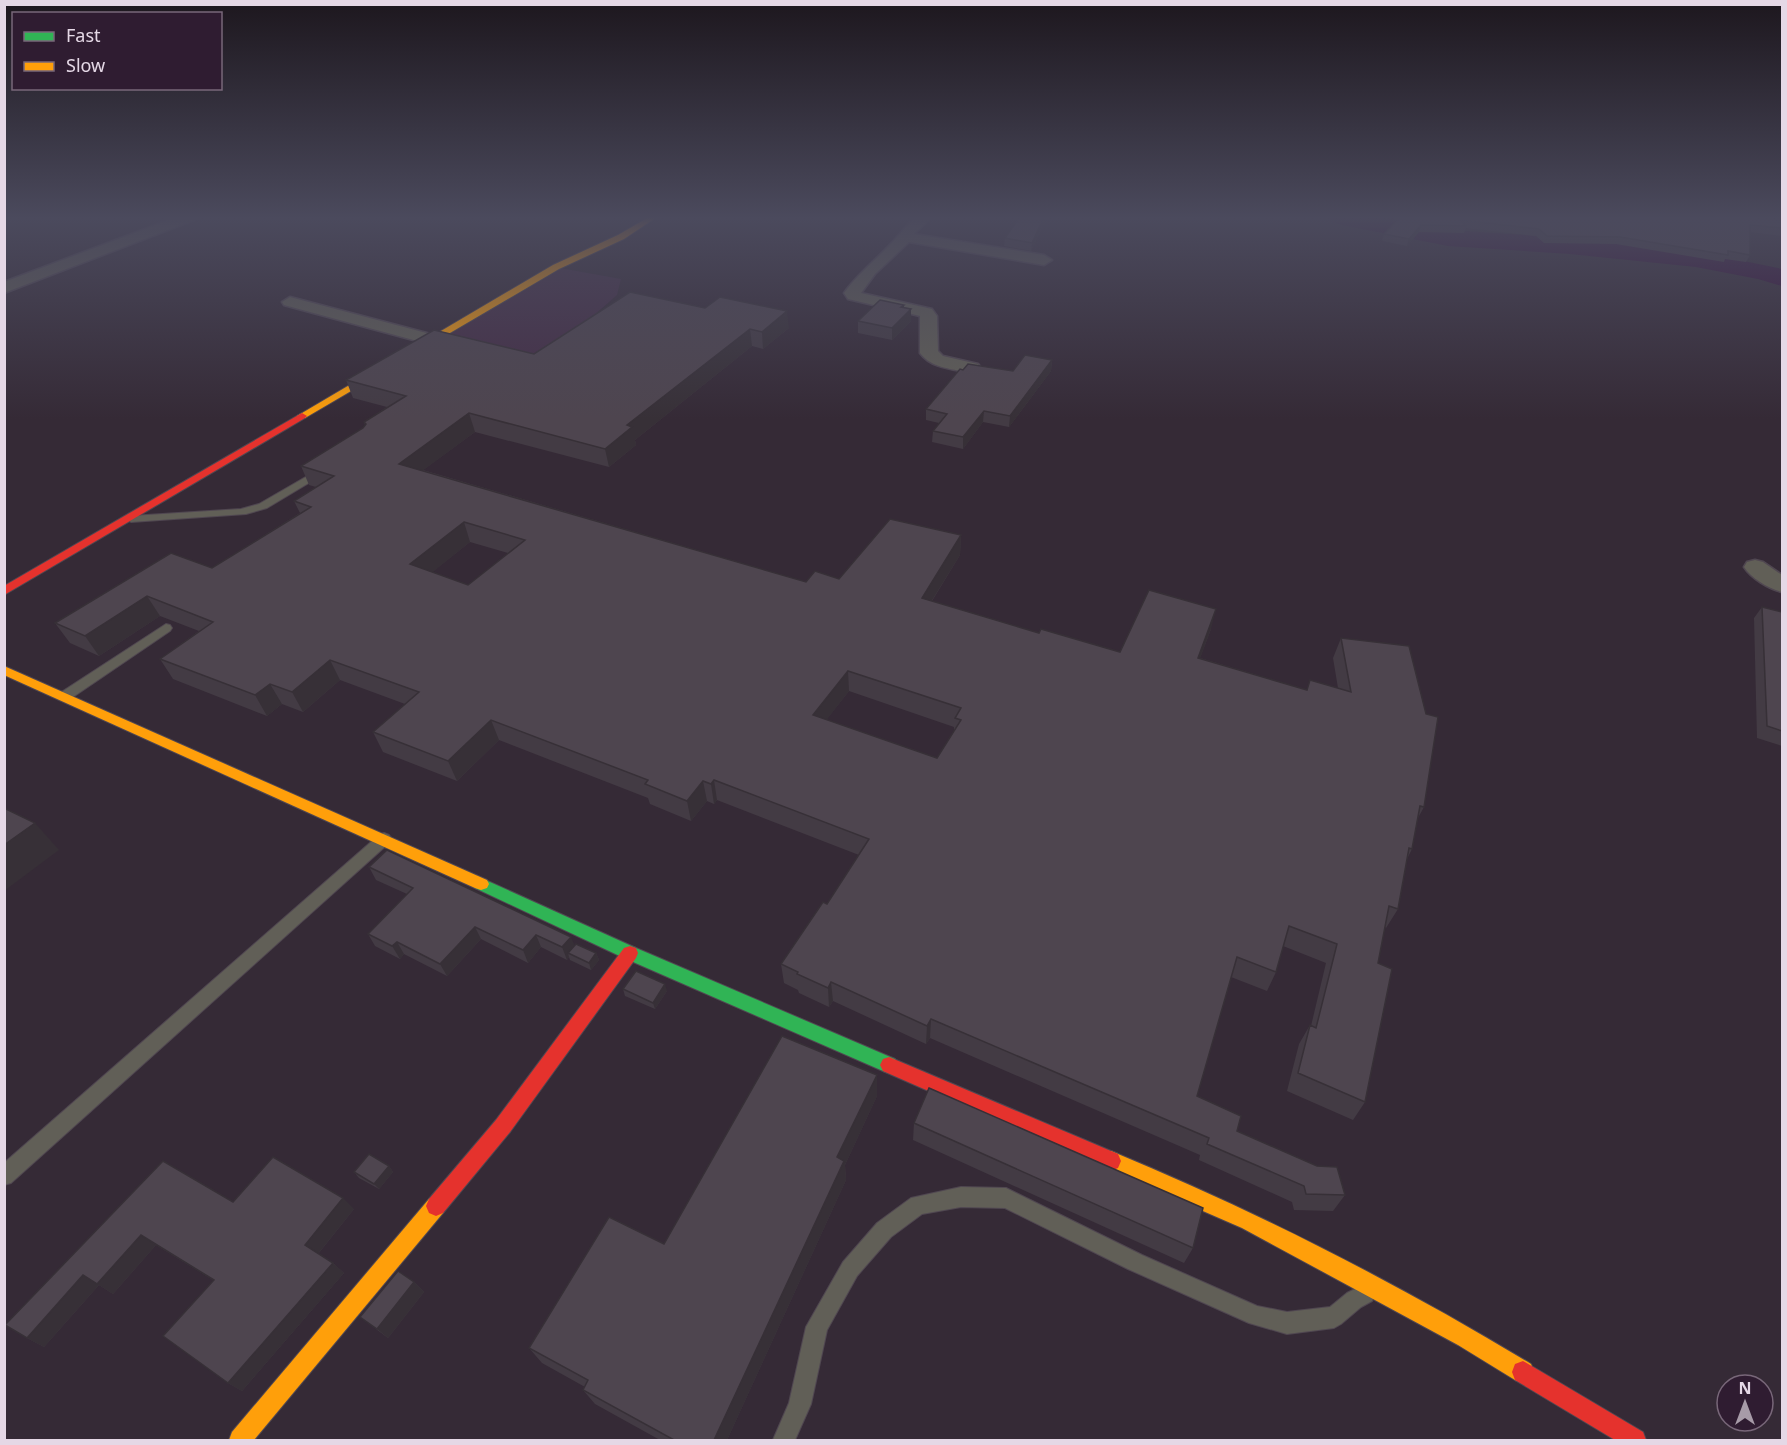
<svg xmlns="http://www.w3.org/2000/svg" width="1787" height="1445" viewBox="0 0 1787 1445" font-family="'Noto Sans',sans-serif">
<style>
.built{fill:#442d46}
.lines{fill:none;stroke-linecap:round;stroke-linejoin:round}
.river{fill:#330837;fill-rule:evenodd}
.lane-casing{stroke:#504751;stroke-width:2}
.street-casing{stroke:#504751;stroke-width:3}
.fast-casing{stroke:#504751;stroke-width:2}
.slow-casing{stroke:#504751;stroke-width:2}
.jam-casing{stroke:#504751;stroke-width:2}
.lane{fill:#615f57;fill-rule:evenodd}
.street{fill:#615f57;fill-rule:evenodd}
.fast{fill:#30b455;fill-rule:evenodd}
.slow{fill:#ff9f0a;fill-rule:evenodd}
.jam{fill:#e5322d;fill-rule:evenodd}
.wall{fill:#433b44;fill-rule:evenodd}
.shaded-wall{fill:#373037}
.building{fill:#4e454f;stroke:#373037;stroke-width:1.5;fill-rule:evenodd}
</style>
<rect width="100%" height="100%" fill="#352a36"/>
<polygon class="built" points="560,268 621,279 617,295 542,361 447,336"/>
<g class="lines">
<polygon class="river" points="1329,217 1380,217 1448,230 1570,238 1696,251 1782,269 1782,286 1758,279 1696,267 1570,254 1448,246 1342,225 1333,222"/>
<defs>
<g id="lane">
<polygon points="323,467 327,468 327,472 267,508 246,514 131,522 126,519 131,516 241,509 259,504"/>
<polygon points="166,624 170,625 172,628 170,631 70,699 60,699 58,696 60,693"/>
<polygon points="384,833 389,835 392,839 389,843 11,1183 4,1185 4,1163 379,835"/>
<polygon points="961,1187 1006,1188 1142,1255 1257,1306 1287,1312 1330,1307 1347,1293 1365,1284 1372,1287 1375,1294 1372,1301 1361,1307 1341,1324 1334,1328 1287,1334 1249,1323 1128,1269 1005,1208 961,1207 922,1214 891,1237 857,1276 827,1330 811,1404 795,1440 773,1440 789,1403 806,1327 843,1262 877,1223 911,1198"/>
</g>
<g id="street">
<polygon points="177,217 196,217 194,220 4,293 4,282"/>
<path d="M916,217H932L914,234L1044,255L1052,260L1044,265L909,242L875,274L861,293L932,309L937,316L938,351L943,356L978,364L981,368L978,372L972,373C954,369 932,369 920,353V316L848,299L844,293C859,272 880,257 897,237C905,229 907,224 916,217Z"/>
<polygon points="290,297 438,336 441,340 438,344 432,345 284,305 282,302"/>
<path d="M1755,560L1763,562L1782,575V592C1769,589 1751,578 1744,567L1747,562Z"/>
</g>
<polygon id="fast" points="481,878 636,948 895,1059 898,1065 895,1071 889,1073 883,1071 624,958 475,888 473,884 475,880"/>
<g id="slow">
<polygon points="649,217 657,217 624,239 559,269 305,418 297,416 553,265 618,235"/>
<polygon points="4,666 487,880 489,884 487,888 481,890 475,888 4,675"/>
<path d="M1111,1151C1256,1211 1397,1283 1531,1364L1534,1372L1531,1380L1523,1383L1515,1380L1458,1345L1242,1228L1104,1168L1101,1161L1104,1154Z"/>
<polygon points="436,1196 443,1199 446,1206 443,1213 254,1440 229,1440 232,1432 429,1199"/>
</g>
<g id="jam">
<polygon points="302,413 307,416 305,418 4,595 4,586"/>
<polygon points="630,946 636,948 638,953 636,958 510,1132 443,1213 436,1216 429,1213 426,1206 429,1199 496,1120 624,948"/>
<polygon points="889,1057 1118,1154 1121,1161 1118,1168 1111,1171 883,1071 880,1065 883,1059"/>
<polygon points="1523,1361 1643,1432 1646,1440 1615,1440 1515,1380 1512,1372 1515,1364"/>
</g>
</defs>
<use href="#lane" class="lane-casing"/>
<use href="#street" class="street-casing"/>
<use href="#fast" class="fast-casing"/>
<use href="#slow" class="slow-casing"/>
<use href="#jam" class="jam-casing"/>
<use href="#lane" class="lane"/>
<use href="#street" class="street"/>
<use href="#fast" class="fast"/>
<use href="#slow" class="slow"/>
<use href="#jam" class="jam"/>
</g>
<g class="wall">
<polygon points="1020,217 1047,217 1031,251 1004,246 1005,238"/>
<polygon points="1400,217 1782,220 1782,236 1750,232 1750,255 1746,262 1725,259 1724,262 1616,244 1544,243 1536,236 1466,228 1464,233 1419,232 1407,246 1382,241 1384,234"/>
<path d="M630,292L789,328L763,349L752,346L635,440L636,445L609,467L475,432L423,470L806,582L839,579L961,535L960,555L932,601L1039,633L1120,652L1211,629L1200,658L1307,690L1310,680L1338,688L1333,658L1341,638L1424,807L1418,818L1412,849L1407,859L1398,909L1386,928L1385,927L1378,963L1365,1102L1353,1120L1287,1091L1299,1044L1310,1025L1311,1026L1326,963L1283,946L1276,972L1267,991L1231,977L1197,1096L1237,1131L1345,1195L1333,1211L1294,1210L1292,1202L1199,1160L1200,1155L930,1038L926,1044L833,1001L829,1007L799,993L798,990L784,983L781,964L827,904L859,855L717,800L714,804L707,801L691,821L650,804L648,798L499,740L457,781L383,752L373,732L405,704L340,680L303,712L282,704L267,716L173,679L160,659L199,631L160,616L99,656L70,643L55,623L212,568L300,513L294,501L316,487L309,485L301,466L363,428L365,425L364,422L387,407L353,398L346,380L534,354ZM470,542L508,553L468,585L432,572ZM849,691L954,727V731L937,758L826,720Z"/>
<polygon points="904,305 904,308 911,321 892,340 858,333 858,321"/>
<polygon points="1052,360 1051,371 1009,427 983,422 963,449 932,442 933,431 939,423 926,420 926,409 963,370 1013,371"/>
<polygon points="1762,607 1782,612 1782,746 1757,738 1754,618"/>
<polygon points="369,867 596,953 599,960 591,970 570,960 569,957 567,960 541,947 528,963 481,939 447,976 404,954 400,959 375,946 368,934 407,894 376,880"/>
<polygon points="623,989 667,991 655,1009 625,996"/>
<polygon points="877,1075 877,1096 845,1165 846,1180 727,1440 660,1440 595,1404 583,1390 585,1387 542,1363 529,1348 664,1244"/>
<polygon points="914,1123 1193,1248 1184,1263 913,1140"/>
<polygon points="163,1161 233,1202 354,1209 318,1254 333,1263 344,1273 242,1391 228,1383 213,1280 156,1245 113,1294 99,1285 44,1347 27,1338"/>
<polygon points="389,1166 393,1172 379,1189 359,1178 354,1172"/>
<polygon points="414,1282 424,1292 388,1338 360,1317"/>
</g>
<g class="shaded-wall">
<polygon points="1044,217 1047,217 1031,251 1032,243"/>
<polygon points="1421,225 1419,232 1407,246 1409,239"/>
<polygon points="904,305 904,316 911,309 911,321 892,340 892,328 901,307"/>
<polygon points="787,311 789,328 763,349 762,332"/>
<polygon points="750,329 752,346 635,440 636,445 609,467 605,449 627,425"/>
<polygon points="1052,360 1051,371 1009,427 1010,416"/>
<polygon points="984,411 983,422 963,449 963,437"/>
<polygon points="469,413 475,432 406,483 399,464"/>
<polygon points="464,522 470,542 418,584 410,564"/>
<polygon points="961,535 960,555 921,618 922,598"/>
<polygon points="147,596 160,616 99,656 85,636"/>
<polygon points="1216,609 1211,629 1193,678 1198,658"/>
<polygon points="330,660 340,680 303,712 292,692"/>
<polygon points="848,671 849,691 814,736 813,715"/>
<polygon points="270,684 282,704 267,716 255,695"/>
<polygon points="491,720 499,740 457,781 448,761"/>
<polygon points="714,780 717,800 714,804 711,784"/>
<polygon points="703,781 707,801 691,821 687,801"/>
<polygon points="35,823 59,850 4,891 4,845"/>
<polygon points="475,927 481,939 447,976 440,964"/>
<polygon points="536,935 541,947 528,963 523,950"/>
<polygon points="571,937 576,949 568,953 569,957 567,960 562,947"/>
<polygon points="397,942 404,954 400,959 392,946"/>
<polygon points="596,953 599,960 591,970 589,963"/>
<polygon points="831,982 833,1001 829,1007 828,988"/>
<polygon points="665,984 667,991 655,1009 653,1003"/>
<polygon points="931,1019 930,1038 926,1044 927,1026"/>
<polygon points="877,1075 877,1096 845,1165 846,1180 727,1440 714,1440 837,1157"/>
<polygon points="389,1166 393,1172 379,1189 374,1184"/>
<polygon points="343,1198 354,1209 317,1255 305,1245"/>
<polygon points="141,1235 156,1245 113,1294 99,1285 44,1347 27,1338 83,1275"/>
<polygon points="333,1263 344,1273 242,1391 228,1383"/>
<polygon points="414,1282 424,1292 388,1338 377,1329"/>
</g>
<g class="building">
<polygon points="1020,217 1044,217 1032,243 1005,238"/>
<polygon points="1400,217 1738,217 1782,220 1782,228 1750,225 1750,255 1728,251 1728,255 1620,237 1547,236 1539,229 1460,220 1466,226 1421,225 1409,239 1384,234"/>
<path d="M630,292L705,308L720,297L787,311L762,332L750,329L627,425L632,427L605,449L469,413L399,464L806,582L815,571L839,579L890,519L961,535L922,598L1039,633L1041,629L1120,652L1149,590L1216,609L1198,658L1307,690L1310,680L1351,692L1341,638L1409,646L1426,714L1438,717L1424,807L1420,806L1412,849L1409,848L1398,909L1389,906L1378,963L1392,969L1365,1102L1298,1073L1310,1025L1316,1028L1337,944L1289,926L1276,972L1237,957L1197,1096L1241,1116L1237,1131L1317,1166L1337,1167L1345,1195L1306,1194L1304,1186L1207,1144L1209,1138L931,1019L927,1026L831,982L828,988L797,974L798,972L781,964L823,902L827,904L869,839L714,780L711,784L703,781L687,801L645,784L648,780L491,720L448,761L373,732L419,692L330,660L292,692L270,684L255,695L160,659L213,622L147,596L85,636L55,623L171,553L212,568L311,507L294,501L334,476L301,466L363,428L366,424L364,422L406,396L346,380L434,330L534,354ZM464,522L525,540L468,585L410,564ZM848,671L961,708L955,718L961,720L937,758L813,715Z"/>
<polygon points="880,300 904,305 901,307 911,309 892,328 858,321"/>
<polygon points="1025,355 1052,360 1010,416 984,411 963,437 933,431 947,414 926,409 960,369 963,370 968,364 1013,371"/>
<polygon points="1762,607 1782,612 1782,731 1767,726"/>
<polygon points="4,808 35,823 4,845"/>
<polygon points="387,850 571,937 562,947 536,935 523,950 475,927 440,964 397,942 392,946 368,934 413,888 369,867"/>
<polygon points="576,944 596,953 589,963 568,953"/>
<polygon points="636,971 665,984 653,1003 623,989"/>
<polygon points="782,1036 877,1075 837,1157 844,1161 714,1440 674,1440 583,1390 588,1380 529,1348 609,1217 664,1244"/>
<polygon points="929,1088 1203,1208 1193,1248 914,1123"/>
<polygon points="369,1154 389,1166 374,1184 354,1172"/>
<polygon points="273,1157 343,1198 305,1245 333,1263 228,1383 163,1336 214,1280 141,1235 97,1284 83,1275 27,1338 5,1325 163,1161 233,1202"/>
<polygon points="398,1271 414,1282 377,1329 360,1317"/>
</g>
<linearGradient id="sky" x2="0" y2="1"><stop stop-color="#1d171e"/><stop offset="0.52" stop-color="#4b4a5d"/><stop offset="1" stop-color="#4b4a5d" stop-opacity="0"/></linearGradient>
<rect width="1787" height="419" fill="url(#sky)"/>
<rect width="1787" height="1445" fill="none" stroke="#e5d8e6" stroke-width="12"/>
<rect x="12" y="12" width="210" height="78" fill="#2f1c31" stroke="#786779" stroke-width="1.5"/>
<rect x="24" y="32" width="30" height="9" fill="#30b455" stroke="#786779" stroke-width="1.5"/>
<text x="66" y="42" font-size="18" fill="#e5d8e6">Fast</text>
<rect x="24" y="62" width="30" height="9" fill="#ff9f0a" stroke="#786779" stroke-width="1.5"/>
<text x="66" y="72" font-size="18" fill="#e5d8e6">Slow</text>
<g transform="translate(1745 1403)"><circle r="28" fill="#2f1c31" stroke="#786779" stroke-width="1.5"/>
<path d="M0-4.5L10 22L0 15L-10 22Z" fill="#a79ba8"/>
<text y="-9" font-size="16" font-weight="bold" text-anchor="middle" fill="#e5d8e6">N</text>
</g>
</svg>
